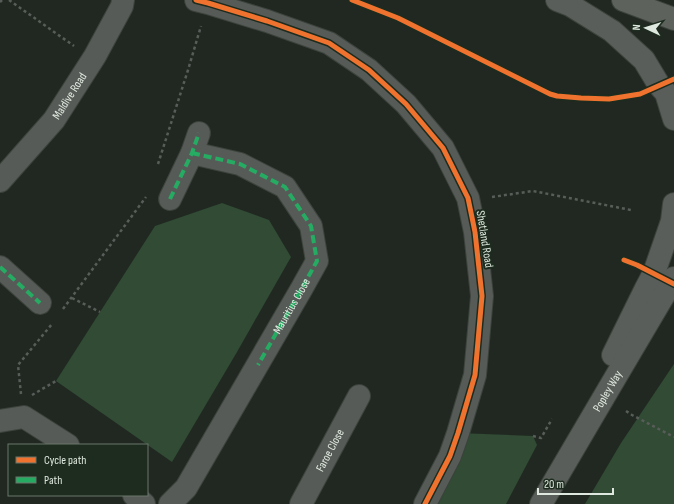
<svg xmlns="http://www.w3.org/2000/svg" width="674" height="504" viewBox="0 0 674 504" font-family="'Sofia Sans Condensed',sans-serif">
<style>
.park{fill:#314b34}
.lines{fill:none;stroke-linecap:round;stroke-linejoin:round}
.street-casing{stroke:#3c423c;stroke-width:24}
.secondary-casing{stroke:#3c423c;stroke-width:24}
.highway-casing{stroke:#3c423c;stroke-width:24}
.path{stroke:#585d59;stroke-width:2.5;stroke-dasharray:3 3;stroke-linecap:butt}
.street{stroke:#575b58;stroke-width:22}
.secondary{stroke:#5a5e5a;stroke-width:22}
.highway{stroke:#5d625d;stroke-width:22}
.quiet{stroke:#26ab63;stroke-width:4;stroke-dasharray:8 4;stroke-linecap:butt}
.cycleway-casing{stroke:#1d2c1e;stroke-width:8}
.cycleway{stroke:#ef722f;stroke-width:5}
.labels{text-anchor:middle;stroke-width:4;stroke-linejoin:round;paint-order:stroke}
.street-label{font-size:12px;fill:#dfe8df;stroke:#1d2c1e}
</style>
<rect width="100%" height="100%" fill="#202821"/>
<g class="park">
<polygon points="222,203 269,220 291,257 237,352 172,462 56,381 155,226"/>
<polygon points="674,364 674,504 585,504 621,443"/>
<polygon points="458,433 533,436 537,445 506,504 423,504"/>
</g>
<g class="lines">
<defs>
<g id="street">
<polyline points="196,0 208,3 267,21 329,43 369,70 406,104 443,148 468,198 475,232 482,296 475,375 458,433 450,456 425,504"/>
<path id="s1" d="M0,181L54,120L95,56L122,6L123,0"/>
<polyline points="170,199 192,153 199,133"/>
<polyline points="0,267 40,303"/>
<polyline points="0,421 24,417 68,445"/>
<polyline points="134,495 144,504"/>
<path id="s2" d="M170,504L186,488L302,288L317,261L311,226L285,187L240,164L192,153"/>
<path id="s3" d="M301,504L359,396"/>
</g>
<g id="secondary">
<polyline points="557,0 570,5 612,31 644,60 659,85 666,93 674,119"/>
<polyline points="613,355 645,290 654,273 672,221 674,204"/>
<path id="s4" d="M541,504L608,390L674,278"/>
</g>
<polyline id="highway" points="623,0 674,19"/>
</defs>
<use href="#street" class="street-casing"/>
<use href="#secondary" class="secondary-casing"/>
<use href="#highway" class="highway-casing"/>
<g class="path">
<polyline points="9,0 74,46"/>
<polyline points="0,2 2,0"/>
<polyline points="158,164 188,70 201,26"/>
<polyline points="492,197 533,191 631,210"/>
<polyline points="72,298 100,312"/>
<polyline points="63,309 146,197"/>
<polyline points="21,394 18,365 52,324"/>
<polyline points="32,395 56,381"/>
<polyline points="626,411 632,415 674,437"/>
<polyline points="533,436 541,438 552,419"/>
</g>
<use href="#street" class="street"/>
<use href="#secondary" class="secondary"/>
<use href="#highway" class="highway"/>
<g class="quiet">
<polyline points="192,153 240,164 285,187 311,226 317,261 302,288 258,365"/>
<polyline points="170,199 192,153 199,133"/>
<polyline points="0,267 40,303"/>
</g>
<defs>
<g id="cycleway">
<polyline points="196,0 208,3 267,21 329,43 369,70 406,104 443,148 468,198 475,232 482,296 475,375 458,433 450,456 425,504"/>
<polyline points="352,0 398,18 550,94 557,96 581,98 609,99 640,94 674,79"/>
<polyline points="624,260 637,265 674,284"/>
</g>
</defs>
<use href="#cycleway" class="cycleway-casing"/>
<use href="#cycleway" class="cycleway"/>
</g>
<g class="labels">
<g class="street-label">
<text dy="4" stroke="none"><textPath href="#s1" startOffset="110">Maldive Road</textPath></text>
<text transform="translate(485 239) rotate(81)" y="4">Shetland Road</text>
<text dy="4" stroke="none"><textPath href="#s2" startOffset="233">Mauritius Close</textPath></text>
<text dy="4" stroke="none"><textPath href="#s4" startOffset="131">Popley Way</textPath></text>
<text dy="4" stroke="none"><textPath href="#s3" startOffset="61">Faroe Close</textPath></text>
</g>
</g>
<rect x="8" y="444" width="140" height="52" fill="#1d2c1e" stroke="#6b776b"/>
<rect x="16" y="457" width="20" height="6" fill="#ef722f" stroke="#6b776b"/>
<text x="44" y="464" font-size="12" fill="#dfe8df">Cycle path</text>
<rect x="16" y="477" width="20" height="6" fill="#26ab63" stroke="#6b776b"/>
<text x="44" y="484" font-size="12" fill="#dfe8df">Path</text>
<g transform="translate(646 28) rotate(274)" stroke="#1d2c1e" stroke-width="3" paint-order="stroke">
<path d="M0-3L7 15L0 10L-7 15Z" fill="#dfe8df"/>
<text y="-6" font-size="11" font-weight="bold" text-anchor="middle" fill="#dfe8df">N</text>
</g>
<path d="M538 488v6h75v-6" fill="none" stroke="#dfe8df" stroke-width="2"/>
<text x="544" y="488" font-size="12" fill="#dfe8df" stroke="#1d2c1e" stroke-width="3" paint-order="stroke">20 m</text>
</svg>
